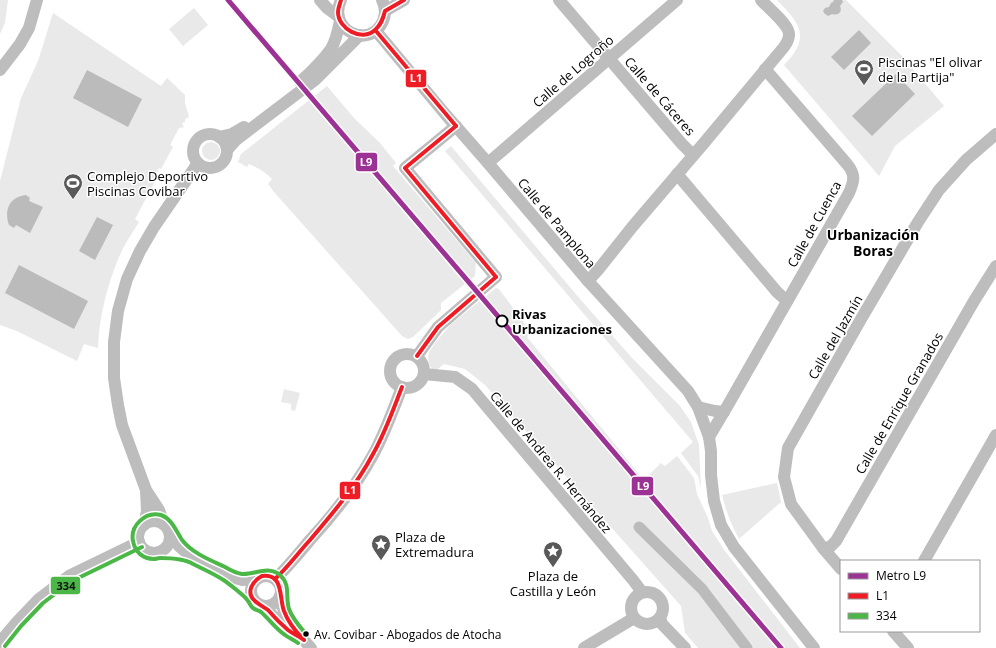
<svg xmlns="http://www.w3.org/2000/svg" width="996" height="648" viewBox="0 0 996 648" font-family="'Open Sans',sans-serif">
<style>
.green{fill:#e9e9e9}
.water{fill:#bbb}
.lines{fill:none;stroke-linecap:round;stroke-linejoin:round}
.canal{stroke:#bbb;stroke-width:11}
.minor{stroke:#bdbdbd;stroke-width:12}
.bus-1-casing{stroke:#fff;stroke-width:7}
.bus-2-casing{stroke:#fff;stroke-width:7}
.bus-1{stroke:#ee1c25;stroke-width:4}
.bus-2{stroke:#4ab747;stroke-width:4}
.metro-1-casing{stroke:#fff;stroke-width:8}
.metro-1{stroke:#9c3293;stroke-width:5}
.stop-dot{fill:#fff;stroke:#000;stroke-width:2}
.bus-dot{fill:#000;stroke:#fff;stroke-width:1.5}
.labels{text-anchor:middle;stroke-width:3;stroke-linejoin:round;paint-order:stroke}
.bus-label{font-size:12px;fill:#000;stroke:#fff;text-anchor:start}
.poi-label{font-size:13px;fill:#000;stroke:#fff;text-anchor:start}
.street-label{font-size:13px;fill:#000;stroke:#fff}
.stop-label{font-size:13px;font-weight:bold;fill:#000;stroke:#fff;text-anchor:start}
.neighbourhood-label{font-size:14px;font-weight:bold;fill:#000;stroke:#fff}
.line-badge{stroke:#fff;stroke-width:1.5}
.badge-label{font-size:11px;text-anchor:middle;font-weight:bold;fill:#fff}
.pale-badge-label{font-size:11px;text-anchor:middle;font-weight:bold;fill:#111}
</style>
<rect width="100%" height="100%" fill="#fff"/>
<g class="green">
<polygon points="0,0 8,0 5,23 0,34"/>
<path d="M777,0H846L903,57L944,106L895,146L879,176L784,65C787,61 791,58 794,53C810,31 791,15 777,0Z"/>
<polygon points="194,8 208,25 183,46 169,29"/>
<path d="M53,13L161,86L167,78L185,95V103L189,117L185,119V122L182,123L184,127L179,128L170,145L173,147L161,169L159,168L155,176L157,178L135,219L139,222C132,233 124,245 119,257C107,286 99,317 98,348L84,344L77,361L17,331L0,325V181L21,98L38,61Z"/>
<path d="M327,86L354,118L380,143L396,163L393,166L476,263L475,276L441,303V310L413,337L408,339L402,336L274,192L268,184L272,179C265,172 258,168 249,164L247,167L238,162L241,154Z"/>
<circle cx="211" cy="151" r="9"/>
<polygon points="451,146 580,299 633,359 680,406 691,422 699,445 701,488 698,476 681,453 693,442 445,151"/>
<polygon points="496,288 499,289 531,332 527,337 644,480 661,463 665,466 677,456 694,478 697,494 708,518 712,531 725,551 800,648 698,648 685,633 681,606 485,385 465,369 444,364 434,372 430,366 428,359 429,352 435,343 451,324"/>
<polygon points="284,389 300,393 295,411 291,410 291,404 281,402"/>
<path d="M777,483L781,502L739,539C731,524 726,511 722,495Z"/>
</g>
<g class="water">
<path d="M834,0H842L843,2L840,6C843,12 838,16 832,14L828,16L825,14L823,11L825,8L829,7L831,3L833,2Z"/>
<polygon points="859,30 871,43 844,70 831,57"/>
<polygon points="87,70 142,99 128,127 73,98"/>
<polygon points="896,74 915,94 872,136 852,116"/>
<path d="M26,195L30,198L29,201L43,207L30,233L16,225L14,228L9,225C4,210 9,197 26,195Z"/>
<polygon points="97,217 113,225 95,260 79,251"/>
<polygon points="19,265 88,301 74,329 5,293"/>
</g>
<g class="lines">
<polyline class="canal" points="639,527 702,589 747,648"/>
<g class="minor">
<polyline points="320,0 327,8 339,17"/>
<path d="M341,0C327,30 370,51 383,21C386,14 385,6 382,0"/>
<polyline points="559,0 682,144 693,155"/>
<polyline points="385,11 404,0"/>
<polyline points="376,31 446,115 488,163 588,281 688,391 698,407 709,437 711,451 711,475 714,501 721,525 734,547 814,648"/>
<polyline points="0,70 20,44 29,28 37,0"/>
<path d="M300,82C311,72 323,60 331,49C336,41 338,31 340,21"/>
<circle cx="210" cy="151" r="17"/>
<polyline points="219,137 232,134 244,127"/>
<polyline points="227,150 236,140 315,80 360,35"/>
<polyline points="488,163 677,0"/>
<polyline points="677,174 777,292 787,301"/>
<path d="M588,281L598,270L633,226L704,143L784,47C786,44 789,40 789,35C790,25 768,8 761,0"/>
<circle cx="407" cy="371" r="17"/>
<polyline points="417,356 438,327 496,277 405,168 456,126"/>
<polyline points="424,374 455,377 472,389 633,580 642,592"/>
<polyline points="698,407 715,411 724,412"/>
<path d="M709,437L728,405L849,193C854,181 856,175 847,164L765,69"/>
<circle cx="154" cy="537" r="16"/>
<polyline points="164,524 159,510 146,490 122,425 118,405 114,378 114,342 118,311 127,279 140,251 154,227 198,163"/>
<polyline points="144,525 147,511 146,491"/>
<polyline points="171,535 179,546 189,555 228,576 242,580 257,578"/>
<polyline points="823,548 830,547 836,541 974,301 996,266"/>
<polyline points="924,561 996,435"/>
<polyline points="841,569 823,548 791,504 784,477 788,448 861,319 918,222 939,190 966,160 996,134"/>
<circle cx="266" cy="591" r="15"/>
<path d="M275,579C288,567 299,553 310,540C334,514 356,486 373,455C385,433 393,410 402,387"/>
<circle cx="647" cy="608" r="16"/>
<path d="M280,596C283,618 296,632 311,648"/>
<polyline points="263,606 288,630 292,632"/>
<polyline points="660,618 662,624 685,648"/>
<polyline points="893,631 908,648"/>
<polyline points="0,642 17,622 39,599 69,576 139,542"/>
<polyline points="584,648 634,618"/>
</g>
<defs>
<g id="bus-1">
<path d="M341,0C340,4 338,8 338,12C338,29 362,42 375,30C381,25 383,19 385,11L404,0"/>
<polyline points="376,31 456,126"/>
<polyline points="456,126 405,168 496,277"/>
<polyline points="417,356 438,327 496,277"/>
<path d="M262,576C284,573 279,598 284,611C288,622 296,632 304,640C299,636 293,634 288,630C281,624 274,617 268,610C264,607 259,605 255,601C245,592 253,581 262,576Z"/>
<path d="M275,579C288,567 298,553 310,540C333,513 356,486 373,454C385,433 393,410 402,387"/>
</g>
<g id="bus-2">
<path d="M298,643C294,640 289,638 285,635C276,629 269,619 261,612C258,610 255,610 253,608C250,606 250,603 248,601C244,595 230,585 225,581C215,574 203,569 193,564C185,559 169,558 160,558C158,558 156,559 154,559C143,559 135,552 133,541C130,526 145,511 161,515C172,519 176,531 182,540C192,553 210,560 225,567C230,570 236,573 242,574C255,575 267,565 280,575C291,585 285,596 289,609C292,618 299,626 306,634"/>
<polyline points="5,646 21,626 43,603 72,581 142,547"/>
</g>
</defs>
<use href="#bus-1" class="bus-1-casing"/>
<use href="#bus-2" class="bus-2-casing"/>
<use href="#bus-1" class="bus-1"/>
<use href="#bus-2" class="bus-2"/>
<defs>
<polyline id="metro-1" points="228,0 781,648"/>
</defs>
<use href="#metro-1" class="metro-1-casing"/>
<use href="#metro-1" class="metro-1"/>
</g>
<defs>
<symbol id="stadium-pin" viewBox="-11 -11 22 30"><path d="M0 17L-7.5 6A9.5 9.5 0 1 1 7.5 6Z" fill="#595959" stroke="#fff"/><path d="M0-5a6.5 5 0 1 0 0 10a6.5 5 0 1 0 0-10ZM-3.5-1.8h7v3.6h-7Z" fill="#fff"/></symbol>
<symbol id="sight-pin" viewBox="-11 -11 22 30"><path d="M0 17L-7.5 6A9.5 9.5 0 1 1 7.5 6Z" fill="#595959" stroke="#fff"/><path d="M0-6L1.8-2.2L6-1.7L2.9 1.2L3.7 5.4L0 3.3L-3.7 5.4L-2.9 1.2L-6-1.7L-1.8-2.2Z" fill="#fff"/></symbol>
</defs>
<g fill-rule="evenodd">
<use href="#stadium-pin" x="853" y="58" width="22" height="30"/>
<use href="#stadium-pin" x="62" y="172" width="22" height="30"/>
<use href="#sight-pin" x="370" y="533" width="22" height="30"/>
<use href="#sight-pin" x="542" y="540" width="22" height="30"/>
</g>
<circle class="stop-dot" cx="502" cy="321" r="5.5"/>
<circle class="bus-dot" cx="306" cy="634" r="3.5"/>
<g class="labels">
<g class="bus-label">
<text x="314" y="639">Av. Covibar - Abogados de Atocha</text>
</g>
<g class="poi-label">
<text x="878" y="67">Piscinas "El olivar<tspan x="878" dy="15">de la Partija"</tspan></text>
<text x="87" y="181">Complejo Deportivo<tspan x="87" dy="15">Piscinas Covibar</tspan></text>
<text x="395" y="542">Plaza de<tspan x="395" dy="15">Extremadura</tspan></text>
<text x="553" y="581" text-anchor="middle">Plaza de<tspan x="553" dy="15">Castilla y León</tspan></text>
</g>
<g class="street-label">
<text transform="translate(573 71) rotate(-41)" y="5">Calle de Logroño</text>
<text transform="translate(660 96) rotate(49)" y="5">Calle de Cáceres</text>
<text transform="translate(557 223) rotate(50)" y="5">Calle de Pamplona</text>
<text transform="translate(814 224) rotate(-61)" y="5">Calle de Cuenca</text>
<text transform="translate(835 337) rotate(-60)" y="5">Calle del Jazmín</text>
<text transform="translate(899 403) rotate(-60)" y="5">Calle de Enrique Granados</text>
<text transform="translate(551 462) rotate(50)" y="5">Calle de Andrea R. Hernández</text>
</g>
<g class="stop-label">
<text x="512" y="319">Rivas<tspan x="512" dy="15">Urbanizaciones</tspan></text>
</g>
<g class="neighbourhood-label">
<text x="873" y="240">Urbanización<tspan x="873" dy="16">Boras</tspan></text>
</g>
</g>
<g class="line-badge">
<rect x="405" y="69" width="22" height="19" rx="4" fill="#ee1c25"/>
<rect x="355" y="152" width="23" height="20" rx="4" fill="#9c3293"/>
<rect x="631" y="476" width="23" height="20" rx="4" fill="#9c3293"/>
<rect x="339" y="481" width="22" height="19" rx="4" fill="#ee1c25"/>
<rect x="50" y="576" width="31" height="19" rx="4" fill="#4ab747"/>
</g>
<g class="badge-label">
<text x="416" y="82">L1</text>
<text x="366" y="166">L9</text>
<text x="643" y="490">L9</text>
<text x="350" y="494">L1</text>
</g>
<g class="pale-badge-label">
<text x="66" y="590">334</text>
</g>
<rect x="840" y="560" width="140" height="72" fill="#ffffff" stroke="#999999"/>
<rect x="848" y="573" width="20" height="6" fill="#9c3293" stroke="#999999"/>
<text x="876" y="580" font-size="12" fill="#000000">Metro L9</text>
<rect x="848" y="593" width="20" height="6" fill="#ee1c25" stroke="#999999"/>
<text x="876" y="600" font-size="12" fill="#000000">L1</text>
<rect x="848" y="613" width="20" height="6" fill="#4ab747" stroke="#999999"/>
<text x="876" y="620" font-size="12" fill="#000000">334</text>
</svg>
